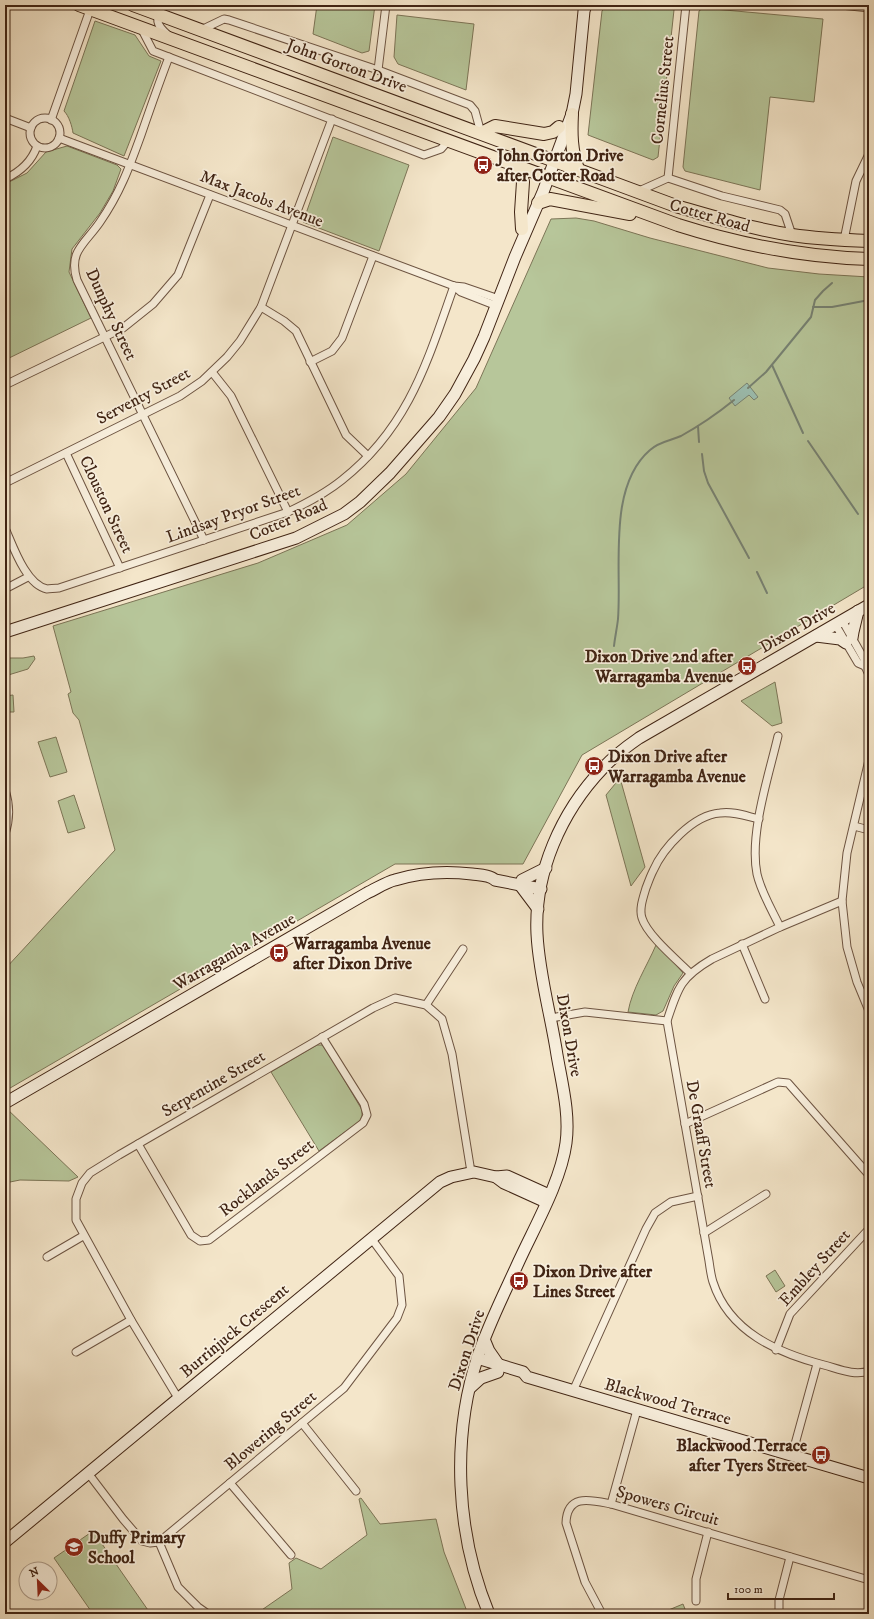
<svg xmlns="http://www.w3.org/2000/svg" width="874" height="1619" viewBox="0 0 874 1619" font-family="'IM FELL DW Pica',serif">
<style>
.green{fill:#b7c69a;stroke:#7c7557}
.water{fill:#9cc0b3;stroke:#778273}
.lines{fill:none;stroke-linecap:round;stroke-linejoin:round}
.stream{stroke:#778273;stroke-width:2}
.street-casing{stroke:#6d5442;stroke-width:9}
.secondary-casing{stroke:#402414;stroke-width:13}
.primary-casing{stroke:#402414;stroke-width:14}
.street{stroke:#f8efdd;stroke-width:7}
.secondary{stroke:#f8efdd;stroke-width:11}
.primary{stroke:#f4e6ca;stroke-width:12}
.labels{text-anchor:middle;stroke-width:3.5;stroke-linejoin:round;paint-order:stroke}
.street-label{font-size:17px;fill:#402414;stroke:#f8efdd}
.poi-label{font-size:17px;font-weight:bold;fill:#402414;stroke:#f8efdd;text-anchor:start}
</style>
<rect width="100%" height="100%" fill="#f4e6ca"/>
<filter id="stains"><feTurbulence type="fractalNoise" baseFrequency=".005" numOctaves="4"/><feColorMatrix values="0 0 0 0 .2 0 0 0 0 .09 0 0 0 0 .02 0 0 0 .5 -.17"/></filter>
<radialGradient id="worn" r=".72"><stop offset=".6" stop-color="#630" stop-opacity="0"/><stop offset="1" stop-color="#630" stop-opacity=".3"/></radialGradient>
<g class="green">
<polygon points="317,5 375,5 369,51 362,53 313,34"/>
<polygon points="607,5 670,5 674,10 658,157 653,160 588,135 602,11"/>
<polygon points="703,8 823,19 814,102 770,97 760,190 685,171 683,167 699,11"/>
<polygon points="397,15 474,24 466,90 398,64 394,57"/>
<path d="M95,21L135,35L149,56L161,61L124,156L73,133C72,126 69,116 64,111Z"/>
<polygon points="333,137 409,165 379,251 303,222"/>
<polygon points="67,146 117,165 121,169 113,191 100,213 72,249 69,272 91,318 5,360 5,184 27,173 46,152"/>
<polygon points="576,218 594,221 650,238 768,268 819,274 869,277 869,584 582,755 523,864 395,864 5,1091 5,969 115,850 79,720 73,713 68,694 71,692 53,626 258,563 347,525 406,474 476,388 551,219"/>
<polygon points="34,656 35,659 28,669 5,676 5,658 23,658"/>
<polygon points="775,682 782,723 772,726 741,701"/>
<polygon points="13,695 14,712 5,712 5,696"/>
<polygon points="56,737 67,772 50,777 38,742"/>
<polygon points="620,778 645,867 631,886 606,795"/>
<polygon points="74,795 85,828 68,833 58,801"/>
<path d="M656,945L665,952L683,973L674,986L663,1011L656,1015L628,1012C632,989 647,966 656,945Z"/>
<polygon points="317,1045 323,1045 328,1052 362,1110 362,1116 360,1121 319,1151 271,1072"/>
<polygon points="5,1107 78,1177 69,1181 20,1180 5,1183"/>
<polygon points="775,1270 785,1286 776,1292 766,1276"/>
<polygon points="361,1498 380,1524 436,1519 444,1552 468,1614 256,1614 292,1589 289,1563 296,1558 321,1569 367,1535 359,1499"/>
<polygon points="93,1531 150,1613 149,1614 93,1614 54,1558"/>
<polygon points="683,1604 685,1609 674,1614 659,1614"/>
</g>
<polygon class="water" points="747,383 758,397 754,400 749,395 735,406 729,398"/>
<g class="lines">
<g class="stream">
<polyline points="813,307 832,307 869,300"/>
<polyline points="772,365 803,433"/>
<polyline points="748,388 766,372 811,317 815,300 823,291 832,283"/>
<polyline points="698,426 699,442"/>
<polyline points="808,441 858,514"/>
<polyline points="702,454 704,471 708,483 749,558"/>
<polyline points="757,572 767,593"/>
<path d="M614,646C615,637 617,628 618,619C622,568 607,487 650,450C660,441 670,441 681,436C699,426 718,413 734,400"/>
</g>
<defs>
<g id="street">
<path d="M162,5C156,20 155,24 168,35"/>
<polyline points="841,5 869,8"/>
<polyline points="141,28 153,51 424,155 441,149 448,141"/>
<polyline points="201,30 224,19 229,20 378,70 470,105 475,111 481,133"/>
<path d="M169,57C159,83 150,109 141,135C129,168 120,193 100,222C85,244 68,251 77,280L204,540"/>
<polyline points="378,70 386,5"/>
<polyline points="5,118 31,128"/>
<circle cx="45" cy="133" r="15"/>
<polyline points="51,120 91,7"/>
<polyline points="59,138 454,286 464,287 499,299"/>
<polyline points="668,178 686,5"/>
<path d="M5,179C20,172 32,161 37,146"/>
<polyline points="639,191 668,178 722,196 780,210 785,214 792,235"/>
<polyline points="844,240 856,181 869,154"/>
<polyline points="454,286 461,292 497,306"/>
<polyline points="261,307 284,321 296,331 346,435 368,456"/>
<polyline points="310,362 332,351 342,338 373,256"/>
<polyline points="212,372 231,396 288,512"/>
<polyline points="5,385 123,328 153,304 178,275 210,195"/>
<polyline points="66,453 120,568"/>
<polyline points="5,483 180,396 202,381 227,357 240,341 261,307 332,119"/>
<path d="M5,528C13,546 26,585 47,589C50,589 55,588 59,588L288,512C307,503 326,493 342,480C409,427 427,362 454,286"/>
<polyline points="5,589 28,577"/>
<polyline points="842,620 864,659 865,666 869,675"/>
<polyline points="835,624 858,663 865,666"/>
<path d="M778,736C769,775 749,834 757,874C761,892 772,910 780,927"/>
<polyline points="869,760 847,853 842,901 847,947 857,982 869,1011"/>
<path d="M5,790C10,805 10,819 5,834"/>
<polyline points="854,826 869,830"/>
<path d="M842,901L780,927L712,959C681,977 678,987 667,1021L709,1261C710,1268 711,1276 713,1282C729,1332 778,1353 824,1365C839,1369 854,1376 869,1371"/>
<polyline points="742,944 765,999"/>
<path d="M690,973C677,960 647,935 642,918C639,909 643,898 646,888C648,883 650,877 653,871C663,848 693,815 720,813C733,811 746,816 759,819"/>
<polyline points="426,1005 463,949"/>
<polyline points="551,1018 585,1012 667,1021"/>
<polyline points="685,1124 778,1082 788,1083 869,1175"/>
<polyline points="138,1144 191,1235 200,1241 209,1240 363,1123 367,1115 364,1104 322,1037"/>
<polyline points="704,1233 766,1194"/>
<polyline points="47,1257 83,1236"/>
<polyline points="776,1350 790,1314 869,1229"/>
<polyline points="76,1352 131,1320"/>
<polyline points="573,1391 646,1229 655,1213 671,1202 698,1196"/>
<polyline points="178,1398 131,1320 76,1220 76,1199 82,1183 90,1173 119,1155 373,1008 395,998 426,1005 442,1019 452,1054 471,1172"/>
<polyline points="302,1423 356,1491"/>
<polyline points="792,1455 817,1364"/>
<polyline points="88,1473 123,1519 142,1541 150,1543 159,1542 344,1388 397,1318 402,1305 399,1276 371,1238"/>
<polyline points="230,1483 291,1555"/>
<polyline points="611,1504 637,1410"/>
<polyline points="159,1542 178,1587 198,1607 208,1614"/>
<polyline points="696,1601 696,1579 708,1532"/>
<path d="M602,1614L585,1582L566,1523C567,1493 591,1500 611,1504L869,1580"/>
<polyline points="779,1614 779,1600 790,1557"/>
</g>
<g id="secondary">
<polyline points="5,632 296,538 344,514 360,502 390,473 439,417 455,394 474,359 484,337 515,257 543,192 572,114 576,94 584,11 586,5"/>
<polyline points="816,636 840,639 846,643"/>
<polyline points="852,638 853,632 858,611"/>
<polyline points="522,880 546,868"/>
<polyline points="520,885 538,909"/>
<path d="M5,1103L367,893C376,889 386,882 395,880C421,872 446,871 472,874C479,875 490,875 495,880L541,889"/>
<polyline points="496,1177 504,1183 546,1202"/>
<polyline points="484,1339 489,1351 498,1364"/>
<polyline points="477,1358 523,1372 527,1377 869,1478"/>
<polyline points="470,1388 481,1378 498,1372"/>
<polyline points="5,1542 440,1182 451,1177 474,1172 496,1177 507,1176 549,1195"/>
<path d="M489,1614C456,1534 451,1438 478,1356C489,1323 505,1292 519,1261C535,1226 561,1181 566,1143C570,1114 562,1084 557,1055C551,1015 539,975 537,934C534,873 561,812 603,768C614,756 626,747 639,738L869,605"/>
</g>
<g id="primary">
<path d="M79,5L678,225C741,245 803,257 869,259"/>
<path d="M133,5L676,206C714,217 753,229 792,235C818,239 843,240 869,241"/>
<path d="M572,114C571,133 571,150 578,169"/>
<polyline points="481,133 495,126 544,134 553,132 559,127"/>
<polyline points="516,166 521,174 523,182 521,212 522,229"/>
<polyline points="538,203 550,199 630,214"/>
</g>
</defs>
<use href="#street" class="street-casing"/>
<use href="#secondary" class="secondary-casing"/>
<use href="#primary" class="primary-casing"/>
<use href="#street" class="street"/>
<use href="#secondary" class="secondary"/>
<use href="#primary" class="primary"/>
</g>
<defs>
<symbol id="bus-disc" viewBox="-11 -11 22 22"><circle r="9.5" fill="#8f2418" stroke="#f8efdd"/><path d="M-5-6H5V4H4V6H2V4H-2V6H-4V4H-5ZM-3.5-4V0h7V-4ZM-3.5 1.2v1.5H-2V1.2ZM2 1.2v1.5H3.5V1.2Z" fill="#fff"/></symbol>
<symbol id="school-disc" viewBox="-11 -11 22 22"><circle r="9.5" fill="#8f2418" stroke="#f8efdd"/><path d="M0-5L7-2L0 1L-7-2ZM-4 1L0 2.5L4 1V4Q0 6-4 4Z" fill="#fff"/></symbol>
</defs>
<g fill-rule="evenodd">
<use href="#bus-disc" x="472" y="154" width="22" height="22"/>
<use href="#bus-disc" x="736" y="655" width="22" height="22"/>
<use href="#bus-disc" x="583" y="755" width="22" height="22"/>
<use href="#bus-disc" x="268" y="942" width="22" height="22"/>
<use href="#bus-disc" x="508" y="1270" width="22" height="22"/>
<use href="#bus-disc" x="810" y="1444" width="22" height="22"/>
<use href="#school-disc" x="63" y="1536" width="22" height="22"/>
</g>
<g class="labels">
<g class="street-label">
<text transform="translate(347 65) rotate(20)" y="6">John Gorton Drive</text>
<text transform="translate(662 90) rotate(-84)" y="6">Cornelius Street</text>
<text transform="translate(262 198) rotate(21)" y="6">Max Jacobs Avenue</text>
<text transform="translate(710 215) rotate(16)" y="6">Cotter Road</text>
<text transform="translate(112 314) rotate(65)" y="6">Dunphy Street</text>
<text transform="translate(143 395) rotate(-28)" y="6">Serventy Street</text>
<text transform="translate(107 504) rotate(65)" y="6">Clouston Street</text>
<text transform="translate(233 513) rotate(-20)" y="6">Lindsay Pryor Street</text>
<text transform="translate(288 519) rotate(-23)" y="6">Cotter Road</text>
<text transform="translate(797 627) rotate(-30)" y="6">Dixon Drive</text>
<text transform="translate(234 951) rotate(-30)" y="6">Warragamba Avenue</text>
<text transform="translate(570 1035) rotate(80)" y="6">Dixon Drive</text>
<text transform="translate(213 1083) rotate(-30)" y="6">Serpentine Street</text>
<text transform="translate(702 1134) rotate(80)" y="6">De Graaff Street</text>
<text transform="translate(266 1177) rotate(-38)" y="6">Rocklands Street</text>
<text transform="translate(814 1267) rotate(-48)" y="6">Embley Street</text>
<text transform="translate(234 1330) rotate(-40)" y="6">Burrinjuck Crescent</text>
<text transform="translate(466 1350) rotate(-72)" y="6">Dixon Drive</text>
<text transform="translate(668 1401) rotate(16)" y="6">Blackwood Terrace</text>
<text transform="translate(270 1430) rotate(-40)" y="6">Blowering Street</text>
<text transform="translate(668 1505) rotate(16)" y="6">Spowers Circuit</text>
</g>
<g class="poi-label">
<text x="497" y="161">John Gorton Drive<tspan x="497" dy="20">after Cotter Road</tspan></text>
<text x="733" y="662" text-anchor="end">Dixon Drive 2nd after<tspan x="733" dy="20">Warragamba Avenue</tspan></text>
<text x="608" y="762">Dixon Drive after<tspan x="608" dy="20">Warragamba Avenue</tspan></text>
<text x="293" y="949">Warragamba Avenue<tspan x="293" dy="20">after Dixon Drive</tspan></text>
<text x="533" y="1277">Dixon Drive after<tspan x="533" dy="20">Lines Street</tspan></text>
<text x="807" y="1451" text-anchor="end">Blackwood Terrace<tspan x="807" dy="20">after Tyers Street</tspan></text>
<text x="88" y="1543">Duffy Primary<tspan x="88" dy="20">School</tspan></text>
</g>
</g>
<rect width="874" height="1619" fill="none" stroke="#f4e6ca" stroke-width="20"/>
<rect x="6" y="6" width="862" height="1607" fill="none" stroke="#402414" stroke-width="2"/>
<rect x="10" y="10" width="854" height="1599" fill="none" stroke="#402414"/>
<g transform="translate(38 1581) rotate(336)"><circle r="19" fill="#f8efdd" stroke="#ae9e8d"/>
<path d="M0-3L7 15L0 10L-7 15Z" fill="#8f2418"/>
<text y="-6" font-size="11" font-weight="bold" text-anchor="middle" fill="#402414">N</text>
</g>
<path d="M728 1593v6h106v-6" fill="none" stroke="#402414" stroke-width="2"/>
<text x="734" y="1593" font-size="12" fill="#402414" stroke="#f8efdd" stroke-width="3" paint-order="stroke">100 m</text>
<rect width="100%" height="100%" filter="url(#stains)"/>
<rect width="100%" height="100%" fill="url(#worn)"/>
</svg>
